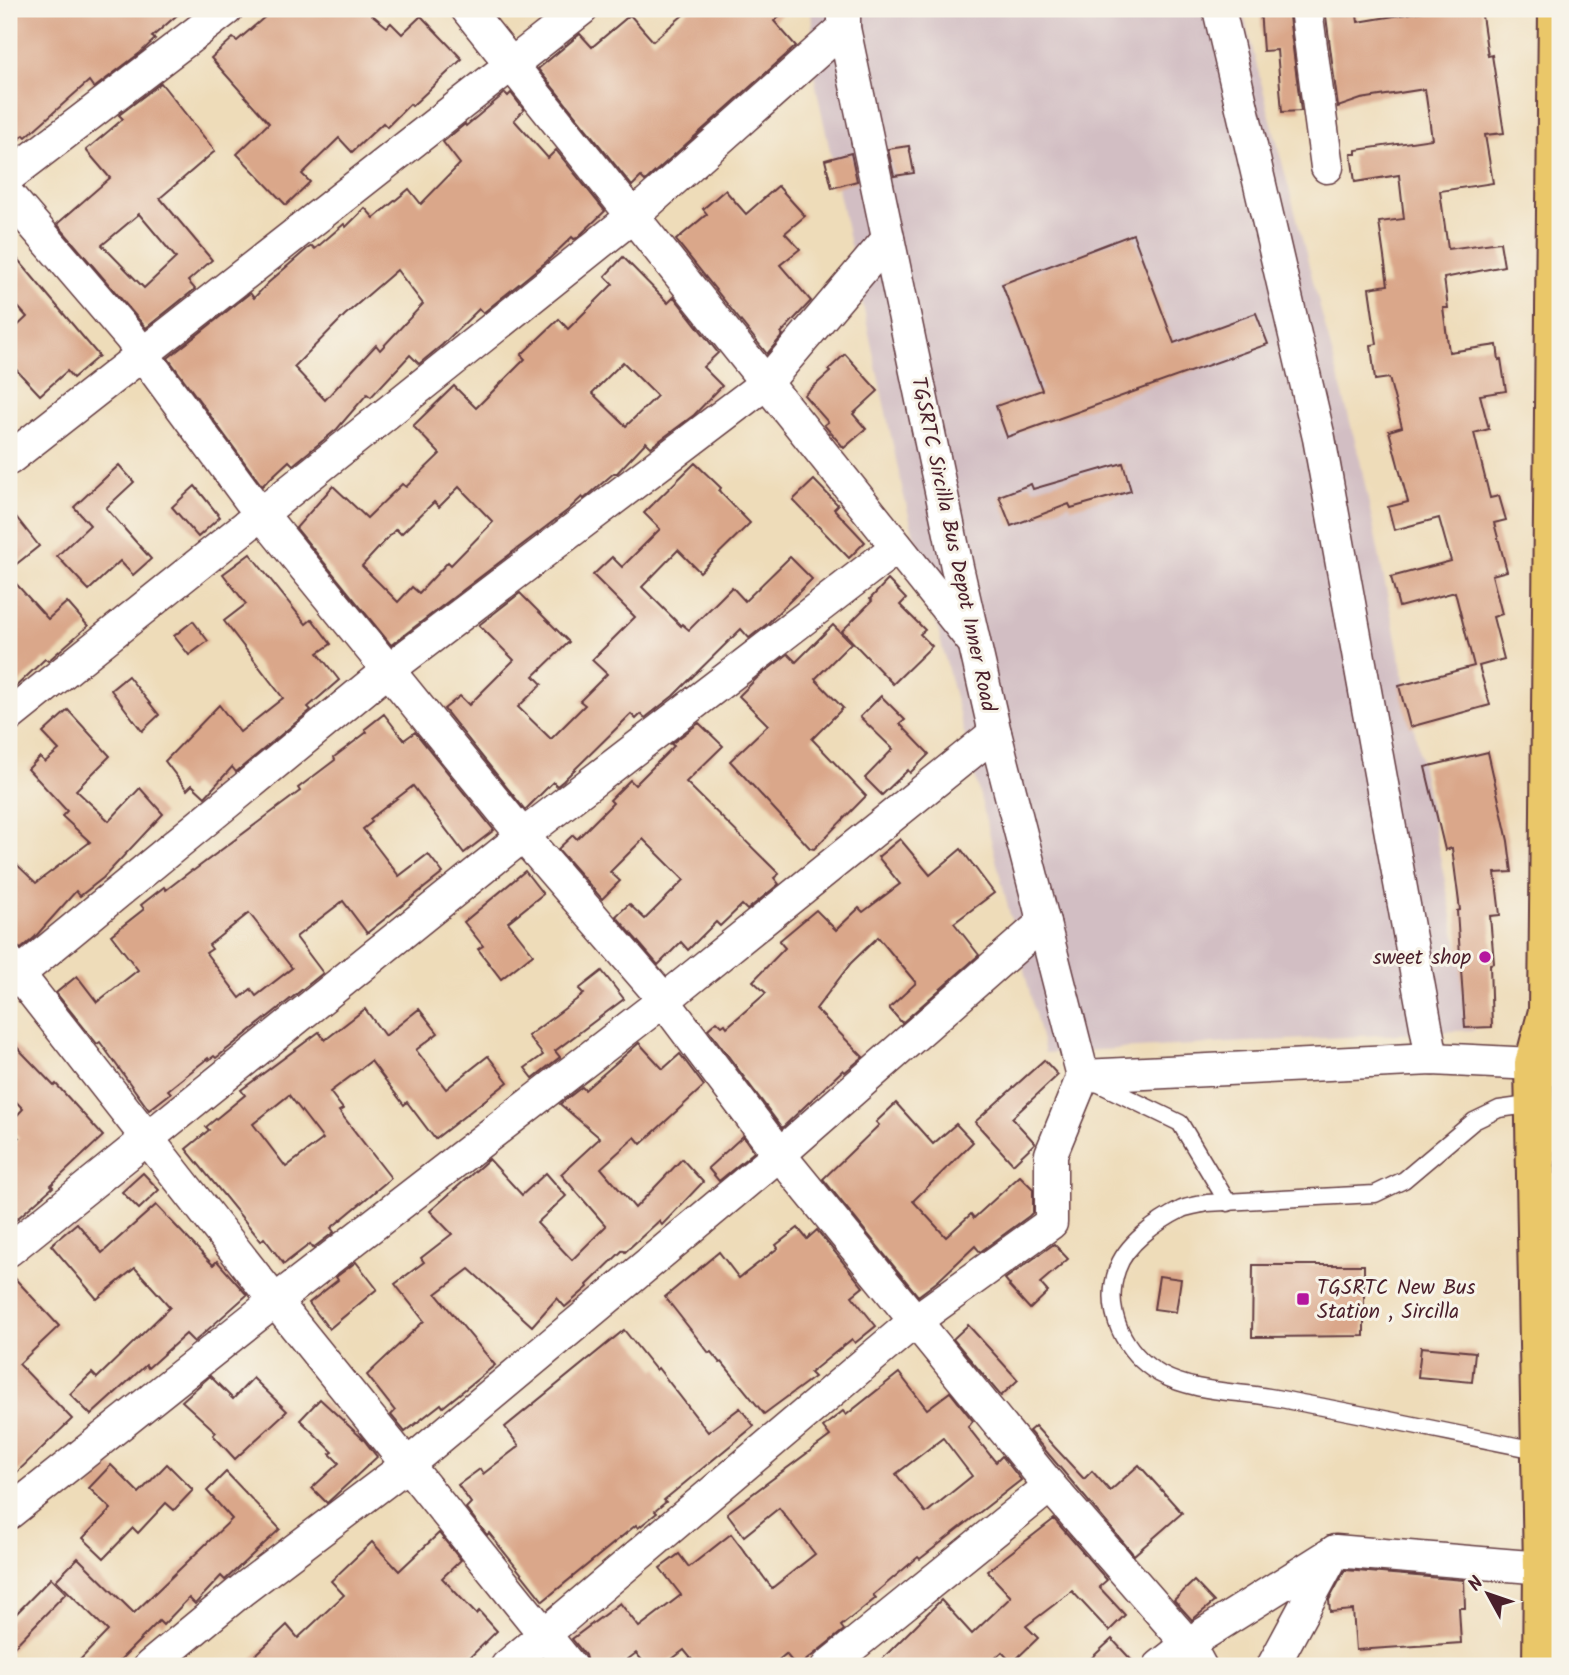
<svg xmlns="http://www.w3.org/2000/svg" width="1569" height="1675" viewBox="0 0 1569 1675" font-family="Kalam,sans-serif">
<style>
.industrial{fill:#d2bec3}
.building{fill:#daa78a;fill-rule:evenodd}
.lines{fill:none;stroke-linecap:round;stroke-linejoin:round}
.lane-casing{stroke:#633b40;stroke-width:19}
.street-casing{stroke:#633b40;stroke-width:35}
.primary-casing{stroke:#633b40;stroke-width:42}
.lane{stroke:#fff;stroke-width:16}
.street{stroke:#fff;stroke-width:32}
.primary{stroke:#eac769;stroke-width:38}
.poi-dot{fill:#b5179e;stroke:#f7f3e8;stroke-width:2.5}
.labels{text-anchor:middle;stroke-width:6;stroke-linejoin:round;paint-order:stroke}
.street-label{font-size:21px;fill:#4a1f2b;stroke:#f7f3e8}
.poi-label{font-size:21px;fill:#4a1f2b;stroke:#f7f3e8;text-anchor:end}
</style>
<rect width="100%" height="100%" fill="#f7f3e8"/>
<filter id="ink" filterUnits="userSpaceOnUse"><feTurbulence type="fractalNoise" baseFrequency=".0143" numOctaves="2"/><feDisplacementMap in="SourceGraphic" scale="14" xChannelSelector="R" yChannelSelector="G"/><feConvolveMatrix kernelMatrix="1 2 1 2 8 2 1 2 1" color-interpolation-filters="sRGB"/></filter>
<filter id="wash" filterUnits="userSpaceOnUse"><feTurbulence type="fractalNoise" baseFrequency=".00686" numOctaves="4" result="noise"/><feDisplacementMap in="SourceGraphic" scale="28" xChannelSelector="R" yChannelSelector="G"/><feGaussianBlur stdDeviation="1.57" result="paint"/><feColorMatrix in="noise" values="0 0 0 0 0 0 0 0 0 0 0 0 0 0 0 0 0 1.4 0 .05"/><feComposite in="paint" operator="in"/></filter>
<g filter="url(#wash)">
<rect width="100%" height="100%" fill="#eedcb9"/>
<polygon class="industrial" points="811,9 1242,9 1360,460 1475,1030 1045,1053 903,492 816,86"/>
<g id="blocks">
<g class="building">
<polygon points="9,9 184,9 152,37 155,39 140,53 94,88 89,81 26,137 24,135 9,148"/>
<polygon points="274,9 365,9 387,27 391,23 402,34 421,16 462,59 412,106 410,104 387,127 383,123 352,152 339,138 302,174 310,182 286,205 237,154 269,123 211,58 233,38 237,41"/>
<polygon points="690,9 787,9 774,21 796,46 645,181 641,177 632,186 538,69 580,34 592,47 630,15 653,41"/>
<polygon points="1260,9 1288,9 1301,111 1282,112 1277,50 1263,51"/>
<polygon points="1325,9 1356,9 1358,22 1436,9 1481,9 1488,56 1492,55 1504,133 1485,135 1493,183 1440,191 1448,249 1500,242 1504,266 1444,278 1448,308 1443,308 1449,352 1497,345 1499,360 1501,359 1506,391 1480,395 1489,429 1474,433 1490,498 1499,496 1506,520 1494,523 1507,571 1492,575 1502,614 1493,617 1504,659 1479,666 1490,705 1410,727 1399,686 1474,666 1455,592 1399,607 1391,577 1451,561 1439,518 1394,530 1388,507 1408,502 1389,431 1402,427 1389,378 1375,380 1371,345 1377,344 1369,288 1388,285 1379,222 1404,219 1399,175 1355,182 1351,154 1356,154 1356,150 1432,139 1425,89 1361,99 1338,107"/>
<path d="M161,83L215,151L160,198L212,260L188,281L195,289L146,328L57,224L110,178L86,150L123,119L119,115ZM139,214L176,258L144,288L102,245Z"/>
<path d="M505,93L508,96L511,93L524,110L514,120L548,158L556,150L605,211L577,238L574,239L572,237L546,262L483,313L479,309L442,345L419,364L410,355L371,397L367,394L337,429L293,465L289,461L262,486L168,358L250,293L254,298L268,283L307,249L312,246L315,249L344,224L346,227L365,208L374,218L409,189L421,204L460,164L443,142L465,124L466,126ZM397,270L423,304L380,350L376,345L325,400L294,367L345,315Z"/>
<polygon points="909,146 914,173 894,176 888,149"/>
<polygon points="851,153 857,181 832,188 825,160"/>
<polygon points="778,186 805,216 785,233 800,249 780,265 811,301 781,333 783,335 767,354 676,240 707,214 703,209 725,190 746,214"/>
<polygon points="1133,234 1174,343 1256,313 1268,344 1007,437 996,406 1042,390 1002,284"/>
<polygon points="9,249 99,356 73,378 67,371 40,395 9,362 9,334 27,317 9,297"/>
<path d="M623,257L668,303L674,297L718,353L703,367L722,386L694,415L651,447L646,442L617,473H614L584,499L582,497L568,510L391,645L296,528L333,486L367,518L402,484L406,487L440,454L413,426L454,386L476,408L525,359L521,355L559,319L568,329L613,284L605,276ZM623,362L657,396L626,426L592,393ZM459,487L493,522L451,565L448,562L419,593L412,587L398,602L362,566L396,529L401,534L434,502L439,507Z"/>
<polygon points="845,354 878,391 853,414 866,429 844,448 824,425 828,422 804,395 830,372 828,370"/>
<polygon points="695,463 721,488 719,491 750,523 700,572 678,550 642,587 681,626 682,624 689,630 732,587 745,601 790,557 812,579 767,624 749,638 741,629 673,696 645,718 641,714 636,719 631,714 563,781 557,786 553,782 525,810 444,709 460,696 469,705 514,660 479,625 520,593 569,642 534,676 542,684 518,707 551,739 585,705 580,701 607,674 592,660 635,617 593,575 612,557 622,567 660,529 644,513"/>
<polygon points="1123,463 1131,491 1071,508 1069,504 1011,526 999,496 1031,484 1033,489"/>
<polygon points="119,465 134,482 106,508 151,559 133,575 120,561 89,590 57,556 90,525 74,507"/>
<polygon points="814,480 838,505 834,509 865,542 849,558 793,500"/>
<polygon points="195,486 220,517 198,537 172,507"/>
<polygon points="9,508 39,546 9,570"/>
<polygon points="250,554 306,624 312,619 331,644 318,653 339,680 308,707 311,710 236,772 232,767 205,797 192,785 187,790 165,761 219,705 240,732 283,698 224,621 246,604 223,574"/>
<polygon points="9,576 48,619 67,602 88,626 48,661 45,659 9,693"/>
<polygon points="888,580 906,599 900,605 925,630 920,634 932,646 893,684 842,631 872,601 870,599"/>
<polygon points="193,621 208,641 189,655 174,636"/>
<polygon points="833,625 851,643 815,679 843,708 812,739 866,796 814,849 810,848 730,761 768,725 739,696 757,678 788,654 796,662"/>
<polygon points="128,676 159,715 142,731 111,690"/>
<polygon points="881,696 905,720 900,724 929,754 910,773 908,770 882,795 865,778 893,749 860,717"/>
<polygon points="68,710 110,756 76,790 109,821 140,788 163,814 103,878 80,896 76,891 35,937 21,949 9,941 9,857 36,883 90,842 62,816 67,811 28,769 40,757 45,762 59,750 43,733"/>
<path d="M384,714L404,740L415,732L494,830L464,853L413,786L370,819L372,822L363,829L399,876L428,854L443,873L367,933L343,901L296,937L323,973L216,1058L214,1056L209,1060L208,1058L168,1090L171,1093L149,1110L100,1042L97,1044L56,993L77,976L97,1002L138,970L111,935L144,909L141,905L164,887L166,890L192,870L193,871L300,791L298,788L335,760L334,757L367,732L365,729ZM249,913L292,968L256,996L251,989L240,998L206,953L212,949L209,945Z"/>
<polygon points="699,723 723,746 686,782 779,874 774,878 779,884 747,910 742,905 720,926 716,922 688,950 681,942 658,965 616,916 629,904 645,919 684,880 643,839 610,872 620,881 602,899 558,849 573,835 577,839 613,803 610,800 630,780 635,785 674,746 671,744"/>
<polygon points="1488,752 1508,841 1512,872 1495,873 1500,915 1490,916 1494,963 1490,964 1492,1027 1465,1028 1457,911 1460,910 1452,848 1445,850 1425,767"/>
<polygon points="900,839 930,875 961,849 994,893 954,923 979,955 902,1023 889,1008 916,983 878,937 851,963 816,1009 863,1057 845,1072 843,1070 782,1128 708,1029 717,1021 722,1026 725,1024 727,1027 766,993 753,981 785,948 779,941 816,910 836,930 859,908 863,912 900,884 878,857"/>
<polygon points="525,871 543,894 508,922 533,954 501,979 478,949 483,946 464,922"/>
<polygon points="602,971 624,999 555,1051 560,1057 533,1078 525,1068 543,1055 528,1036 584,994 579,989"/>
<path d="M365,1009L385,1036L419,1009L438,1033L416,1050L446,1089L488,1056L508,1082L435,1139L407,1102L404,1105L371,1061L330,1092L343,1109L339,1111L391,1178L331,1228L334,1232L313,1248L310,1244L284,1264L264,1238L261,1241L186,1149L209,1130L206,1127L245,1095L241,1090L319,1032L325,1040ZM289,1095L323,1139L286,1167L253,1124Z"/>
<polygon points="9,1039 54,1086 56,1084 103,1136 51,1185 53,1187 9,1226 9,1148 19,1138 9,1127 9,1124 23,1109 9,1094"/>
<polygon points="639,1043 663,1069 680,1054 704,1086 641,1144 635,1137 601,1168 635,1208 682,1159 703,1182 662,1225 659,1221 625,1252 623,1250 587,1285 588,1287 565,1307 557,1298 532,1326 469,1269 436,1294 495,1365 443,1407 441,1404 405,1432 391,1415 395,1411 367,1375 424,1321 395,1284 424,1262 421,1258 452,1234 430,1211 489,1159 522,1195 546,1173 566,1196 537,1223 572,1260 606,1226 561,1174 600,1138 560,1104 582,1087 585,1090"/>
<polygon points="1044,1060 1058,1075 1012,1118 1035,1143 1013,1164 975,1122"/>
<polygon points="896,1103 933,1144 956,1124 973,1142 913,1201 946,1237 971,1214 974,1218 1020,1176 1033,1189 1033,1212 1029,1216 980,1252 975,1246 938,1281 918,1296 823,1179 879,1125 876,1122"/>
<polygon points="743,1136 754,1152 719,1181 708,1168"/>
<polygon points="143,1173 159,1190 139,1209 122,1192"/>
<polygon points="156,1205 213,1265 217,1261 247,1295 194,1342 186,1334 148,1368 146,1365 91,1415 70,1394 92,1373 97,1378 170,1307 135,1268 97,1299 51,1245 77,1223 102,1253"/>
<polygon points="798,1228 807,1239 817,1230 863,1287 852,1296 876,1326 855,1343 852,1339 810,1373 814,1377 764,1414 722,1362 720,1363 711,1352 709,1353 665,1297 719,1252 739,1278 778,1248 776,1245"/>
<polygon points="1054,1244 1068,1259 1040,1283 1048,1292 1030,1309 1009,1286 1010,1285 1005,1279"/>
<polygon points="356,1262 377,1289 329,1329 309,1303 338,1280 336,1277"/>
<polygon points="1253,1265 1364,1265 1364,1336 1252,1337"/>
<polygon points="9,1272 59,1326 19,1364 72,1419 9,1480"/>
<polygon points="1159,1276 1181,1279 1176,1312 1154,1309"/>
<polygon points="968,1325 1018,1380 1001,1396 953,1339"/>
<polygon points="624,1330 656,1370 658,1368 708,1432 740,1408 754,1426 664,1500 666,1502 655,1511 657,1513 638,1528 636,1525 543,1601 489,1533 487,1535 466,1508 471,1503 458,1485 480,1469 483,1474 519,1446 505,1427"/>
<polygon points="1421,1347 1475,1352 1472,1382 1418,1377"/>
<path d="M899,1373L927,1409L950,1392L973,1421L968,1427L994,1460L996,1462L1002,1456L1021,1480L920,1559L918,1557L873,1595L876,1598L841,1626L844,1630L799,1666H796L786,1654L771,1666H697L684,1650L663,1666H647L636,1653L619,1666H588L585,1655L572,1639L620,1603L639,1627L681,1595L660,1568L679,1554L689,1567L731,1534L772,1588L815,1554L779,1508L744,1536L727,1513L830,1436L823,1427L843,1411L846,1415ZM943,1438L972,1476L926,1513L896,1474Z"/>
<polygon points="210,1376 233,1399 253,1378 287,1411 235,1459 213,1435 216,1432 182,1401"/>
<polygon points="320,1399 364,1440 377,1457 327,1503 312,1488 339,1463 330,1454 333,1452 300,1420"/>
<polygon points="1035,1426 1084,1479 1092,1471 1110,1491 1139,1465 1182,1513 1134,1555 1029,1431"/>
<polygon points="167,1464 193,1490 174,1510 166,1503 138,1533 133,1528 104,1558 83,1538 111,1509 89,1488 111,1465 139,1493"/>
<polygon points="226,1472 280,1529 225,1580 221,1576 195,1604 189,1598 163,1625 159,1621 114,1666 74,1666 108,1631 56,1580 78,1558 134,1613 232,1519 207,1491"/>
<polygon points="1054,1519 1107,1580 1099,1587 1125,1615 1109,1631 1072,1591 1026,1626 1038,1638 1012,1663 1002,1652 987,1666 875,1666 941,1600 972,1634 1011,1597 987,1571"/>
<polygon points="439,1533 461,1560 442,1578 476,1614 479,1611 497,1631 461,1666 244,1666 287,1625 298,1638 344,1595 331,1581 372,1542 399,1571"/>
<polygon points="1345,1570 1464,1580 1465,1608 1459,1608 1461,1643 1356,1650 1353,1610 1330,1612 1329,1600"/>
<polygon points="51,1578 66,1593 9,1652 9,1621"/>
<polygon points="1194,1581 1214,1602 1192,1620 1174,1600"/>
<polygon points="1112,1639 1137,1666 1083,1666"/>
</g>
</g>
</g>
<g filter="url(#ink)">
<use href="#blocks" fill-opacity="0" stroke="#633b40" stroke-width="2"/>
<g class="lines">
<defs>
<g id="lane">
<polyline points="1095,1082 1180,1123 1228,1203"/>
<path d="M1535,1104L1499,1109L1474,1121L1404,1180L1375,1194L1207,1203C1199,1205 1189,1206 1182,1209C1158,1221 1125,1244 1117,1270C1103,1311 1124,1353 1160,1374C1193,1392 1233,1391 1269,1397C1360,1413 1450,1433 1541,1451"/>
</g>
<g id="street">
<polyline points="467,9 971,639"/>
<polyline points="844,9 844,28 957,567 995,733 1083,1076 1432,1059 1534,1064"/>
<polyline points="1219,9 1319,438 1432,1059"/>
<polyline points="1306,9 1327,167"/>
<polyline points="9,176 227,9"/>
<polyline points="9,196 130,337 250,500 523,836 654,988 779,1154 1050,1486"/>
<polyline points="9,459 582,9"/>
<polyline points="9,716 633,216 844,28"/>
<polyline points="9,962 263,1286 570,1666"/>
<polyline points="9,982 387,671 766,383 888,239"/>
<polyline points="9,1250 535,826 897,547"/>
<polyline points="9,1513 275,1301 663,1001 995,733"/>
<polyline points="150,1666 242,1590 407,1465 781,1153 1044,922"/>
<polyline points="507,1666 915,1321 1051,1223 1051,1154 1083,1076"/>
<polyline points="828,1666 1050,1486 1188,1644 1200,1666"/>
<polyline points="1160,1666 1188,1644 1334,1552"/>
<polyline points="1273,1666 1335,1551 1543,1568"/>
</g>
<polyline id="primary" points="1542,1666 1543,1568 1534,1064 1548,1011 1558,9"/>
</defs>
<use href="#lane" class="lane-casing"/>
<use href="#street" class="street-casing"/>
<use href="#primary" class="primary-casing"/>
<use href="#lane" class="lane"/>
<use href="#street" class="street"/>
<use href="#primary" class="primary"/>
</g>
</g>
<g class="poi-dot">
<circle cx="1485" cy="957" r="7"/>
<rect x="1296" y="1292" width="14" height="14" rx="3.5"/>
</g>
<g class="labels">
<g class="street-label">
<text transform="translate(954 544) rotate(78)" y="7">TGSRTC Sircilla Bus Depot Inner Road</text>
</g>
<g class="poi-label">
<text x="1471" y="964">sweet shop</text>
<text x="1317" y="1294" text-anchor="start">TGSRTC New Bus<tspan x="1317" dy="24">Station , Sircilla</tspan></text>
</g>
</g>
<rect width="1569" height="1675" fill="none" stroke="#f7f3e8" stroke-width="35"/>
<g transform="translate(1488 1594) rotate(310)" stroke="#f7f3e8" stroke-width="5" paint-order="stroke">
<path d="M0-5L12 26L0 18L-12 26Z" fill="#4a1f2b"/>
<text y="-10" font-size="19" font-weight="bold" text-anchor="middle" fill="#4a1f2b">N</text>
</g>
</svg>
